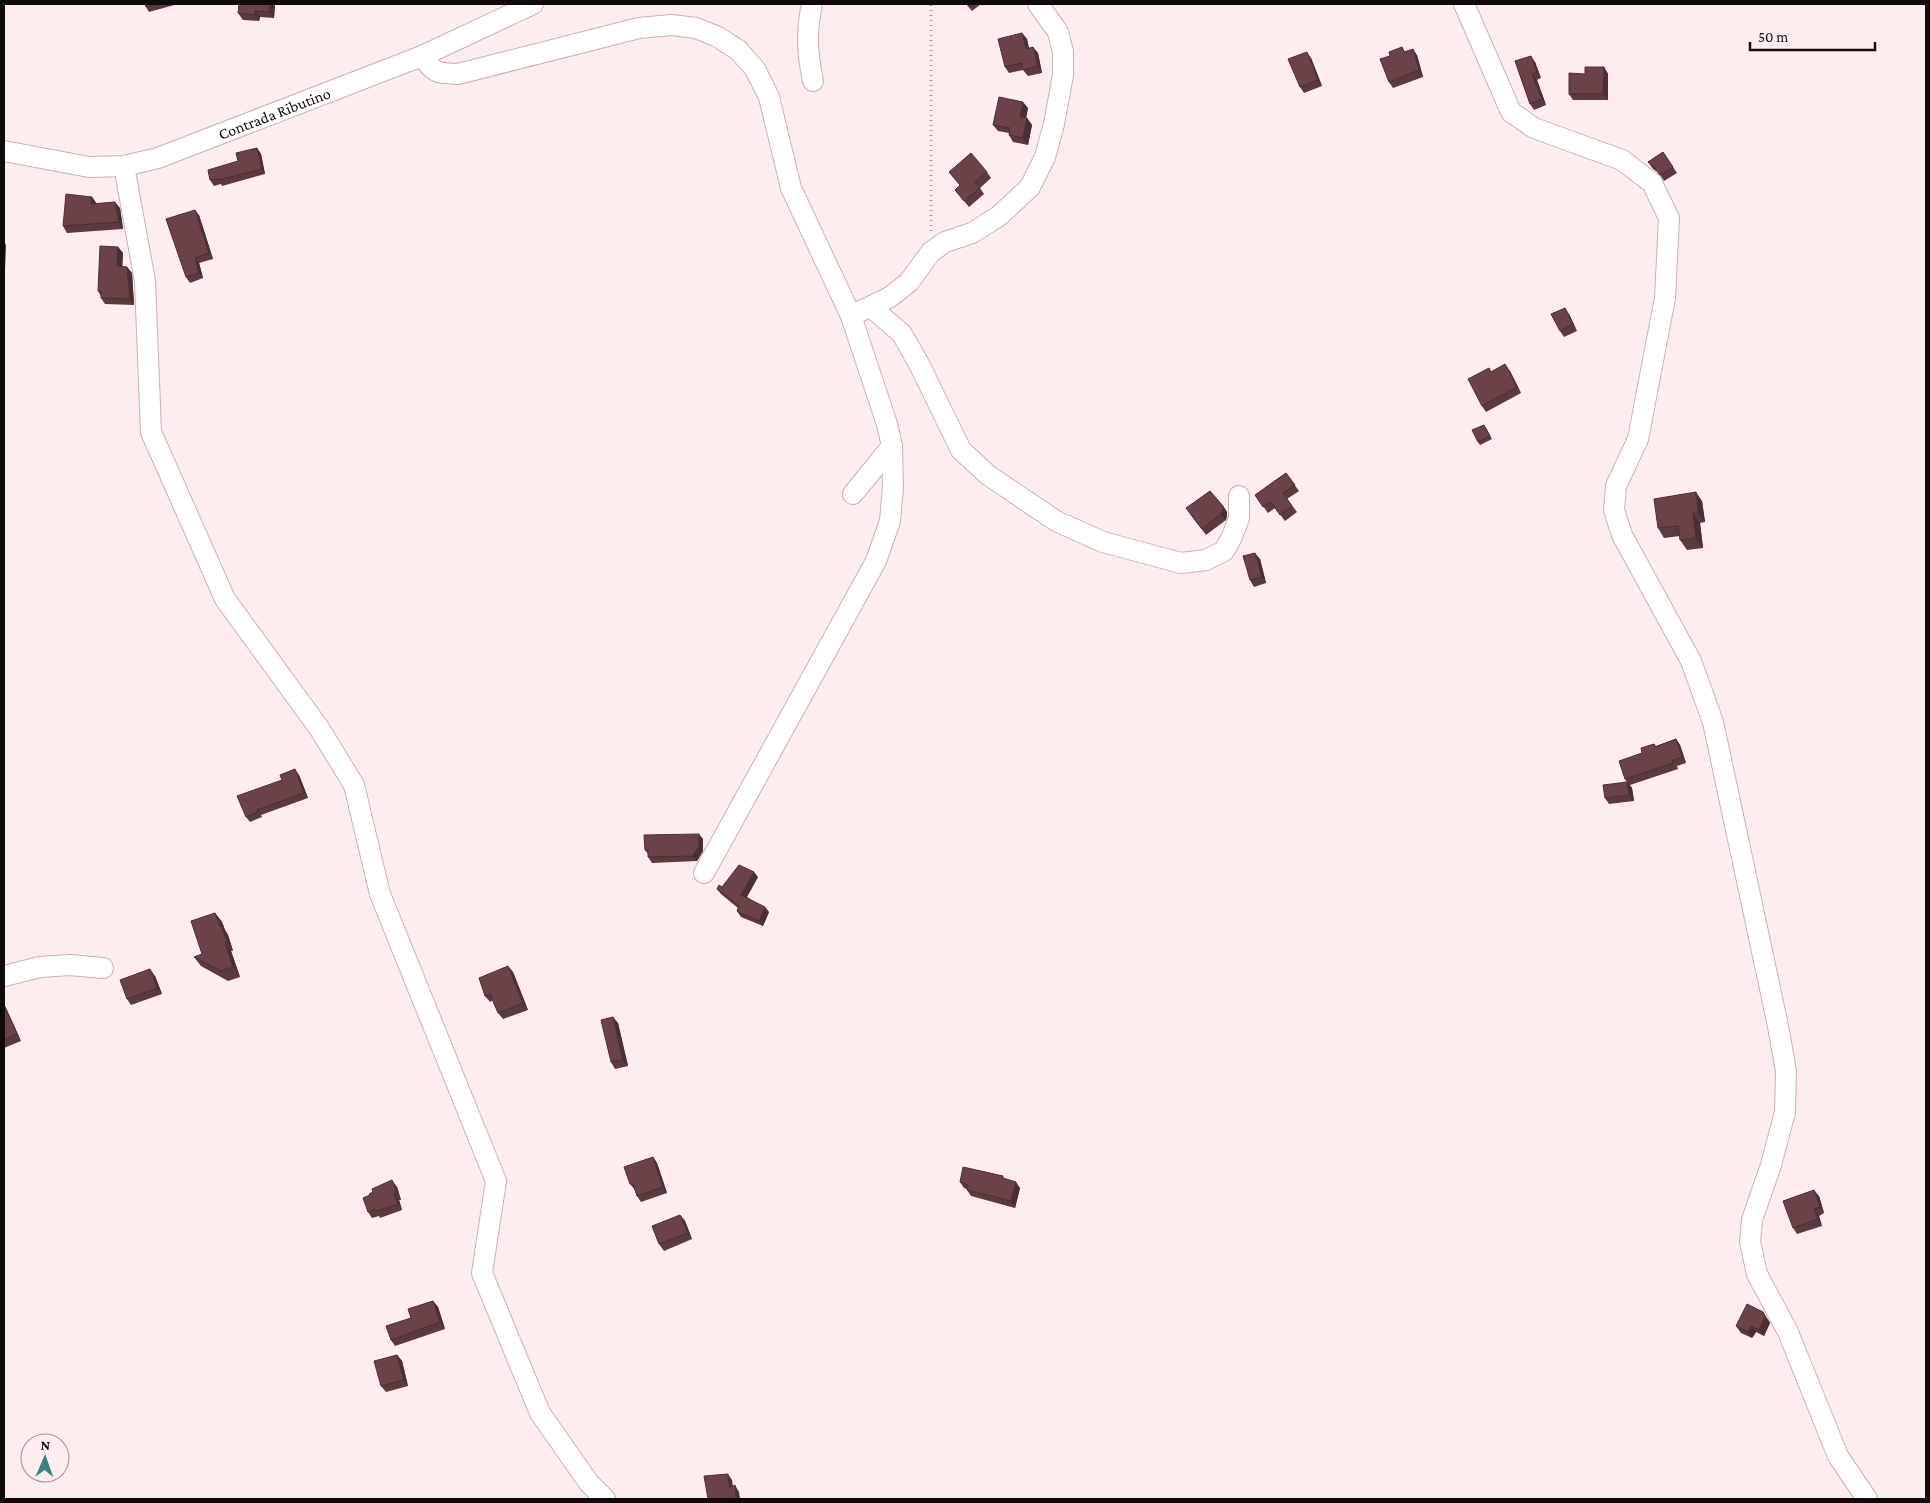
<svg xmlns="http://www.w3.org/2000/svg" width="1930" height="1503" viewBox="0 0 1930 1503" font-family="'Crimson Pro',serif">
<style>
.lines{fill:none;stroke-linecap:round;stroke-linejoin:round}
.minor-casing{stroke:#c6b2b4;stroke-width:22}
.path{stroke:#aa9d9e;stroke-width:3;stroke-dasharray:1 4;stroke-linecap:butt}
.minor{stroke:#fff;stroke-width:20}
.wall{fill:#5b393d}
.shaded-wall{fill:#4a2e32}
.building{fill:#6a4247;stroke:#4a2e32}
.labels{text-anchor:middle;stroke-width:5;stroke-linejoin:round;paint-order:stroke}
.street-label{font-size:16px;fill:#110a0b;stroke:#feedef}
</style>
<rect width="100%" height="100%" fill="#feedef"/>
<g class="lines">
<defs>
<g id="minor">
<path d="M812,4C806,32 807,52 813,81"/>
<polyline points="1464,4 1511,112 1534,128 1622,160 1652,183 1669,218 1665,298 1638,439 1616,486 1614,510 1622,535 1691,661 1713,722 1778,1026 1786,1071 1785,1112 1771,1165 1752,1220 1750,1242 1757,1274 1788,1332 1838,1456 1867,1499"/>
<path d="M422,56C434,73 436,73 458,74L639,28L671,25L696,28L718,37L738,50L755,69L769,97L791,188L851,316L887,424L892,446L893,487L890,521L876,561L704,873"/>
<path id="s1" d="M4,151L89,167L124,166L158,158L422,56L533,4"/>
<polyline points="124,166 145,281 151,432 225,599 319,728 354,785 380,894 496,1181 482,1273 540,1413 589,1483 605,1499"/>
<polyline points="871,307 902,334 919,364 961,450 988,475 1056,521 1103,542 1181,563 1206,560 1224,551 1232,537 1239,518 1239,496"/>
<polyline points="859,312 890,297 909,282 931,252 945,242 972,233 999,216 1030,187 1045,157 1054,124 1063,75 1063,52 1058,32 1038,4"/>
<polyline points="853,494 892,446"/>
<polyline points="4,976 40,967 70,965 103,968"/>
</g>
</defs>
<use href="#minor" class="minor-casing"/>
<polyline class="path" points="931,231 931,4"/>
<use href="#minor" class="minor"/>
</g>
<g class="wall">
<polygon points="145,4 178,4 149,12 146,7"/>
<polygon points="275,4 274,18 260,17 259,21 243,20 238,13"/>
<polygon points="966,4 981,4 972,11"/>
<polygon points="1022,33 1027,39 1029,48 1038,53 1042,73 1028,76 1023,70 1009,73 1005,67"/>
<polygon points="1402,47 1405,52 1417,55 1423,77 1393,88 1389,82 1390,56"/>
<polygon points="1311,58 1322,86 1304,93 1300,87"/>
<polygon points="1515,61 1535,62 1541,78 1537,80 1546,105 1534,110 1530,104"/>
<polygon points="1604,67 1608,74 1608,100 1573,100 1569,94 1585,74"/>
<polygon points="1028,108 1026,118 1027,118 1032,125 1028,145 1013,142 1009,135 1009,133 998,131 993,125"/>
<polygon points="257,148 261,154 265,174 222,186 221,184 214,186 210,180"/>
<polygon points="1663,152 1677,173 1664,181 1659,173 1653,169 1648,162"/>
<polygon points="949,172 987,172 991,178 980,188 984,194 969,207 955,190 960,185"/>
<polygon points="92,197 96,203 120,208 123,229 67,233 63,226"/>
<polygon points="199,215 213,259 199,263 203,278 190,283 186,277"/>
<polygon points="118,247 123,253 122,267 127,267 132,273 134,305 105,304 101,298 101,296 98,291"/>
<polygon points="1569,314 1577,331 1564,337 1560,331"/>
<polygon points="1510,371 1521,393 1486,412 1482,406 1492,372"/>
<polygon points="1486,428 1492,439 1480,445 1478,442"/>
<polygon points="1286,473 1299,491 1287,499 1297,512 1285,521 1275,508 1268,513 1255,495"/>
<polygon points="1702,501 1705,522 1700,523 1703,548 1687,550 1680,540 1680,536 1664,538 1658,528"/>
<polygon points="1223,506 1227,512 1227,516 1226,520 1206,535 1190,514"/>
<polygon points="1260,559 1266,583 1254,587 1250,580"/>
<polygon points="1676,739 1680,745 1686,763 1677,766 1678,769 1630,785 1632,788 1634,801 1609,804 1605,798 1627,782 1625,779 1642,753 1654,744 1656,746"/>
<polygon points="299,775 308,798 261,815 262,817 250,822 246,817"/>
<polygon points="703,839 703,851 697,861 652,863 648,857 648,854 645,850"/>
<polygon points="758,877 747,897 769,912 763,926 741,917 737,911 738,908 721,894 717,889"/>
<polygon points="215,913 222,922 225,930 228,935 233,951 231,951 240,977 228,981 201,966 194,957 202,954"/>
<polygon points="513,972 528,1010 503,1019 498,1013 493,1000 490,1002 485,996"/>
<polygon points="155,976 162,994 131,1005 127,999"/>
<polygon points="4,1004 6,1008 21,1041 4,1048"/>
<polygon points="618,1023 628,1066 615,1069 611,1062"/>
<polygon points="653,1157 657,1163 667,1193 641,1202 637,1196 635,1190 630,1184"/>
<polygon points="1005,1179 1020,1188 1015,1208 971,1196 967,1190 967,1189 964,1188 960,1182"/>
<polygon points="397,1187 401,1200 399,1200 402,1210 380,1218 379,1216 372,1218 368,1212 370,1195"/>
<polygon points="1819,1196 1824,1213 1819,1216 1822,1226 1797,1234 1793,1228"/>
<polygon points="680,1215 685,1221 692,1239 664,1251 659,1244"/>
<polygon points="433,1301 438,1307 445,1329 395,1346 391,1340 411,1318"/>
<polygon points="1763,1312 1770,1323 1764,1336 1756,1332 1752,1338 1741,1333 1736,1326"/>
<polygon points="397,1355 402,1361 408,1386 386,1392 381,1386"/>
</g>
<g class="shaded-wall">
<polygon points="270,4 275,4 274,18 269,12"/>
<polygon points="255,11 260,17 259,21 255,15"/>
<polygon points="1022,33 1027,39 1030,55 1026,49"/>
<polygon points="1033,47 1038,53 1042,73 1038,66"/>
<polygon points="1413,49 1417,55 1423,77 1419,70"/>
<polygon points="1307,52 1311,58 1322,86 1318,80"/>
<polygon points="1531,56 1535,62 1541,78 1537,72"/>
<polygon points="1604,67 1608,74 1608,100 1603,94"/>
<polygon points="1532,74 1537,80 1546,105 1542,99"/>
<polygon points="1023,102 1028,108 1025,123 1020,117"/>
<polygon points="1027,118 1032,125 1028,145 1023,138"/>
<polygon points="257,148 261,154 265,174 262,169"/>
<polygon points="92,197 97,204 91,204"/>
<polygon points="115,202 120,208 123,229 119,222"/>
<polygon points="195,210 199,215 213,259 209,253"/>
<polygon points="4,242 6,245 5,270 4,269"/>
<polygon points="118,247 123,253 122,273 117,266"/>
<polygon points="195,258 199,263 203,278 199,273"/>
<polygon points="127,267 132,273 134,305 130,299"/>
<polygon points="1565,308 1569,314 1577,331 1573,324"/>
<polygon points="1505,364 1510,371 1521,393 1517,387"/>
<polygon points="1696,492 1702,501 1705,522 1698,513"/>
<polygon points="1223,506 1227,512 1227,516 1226,520 1221,514"/>
<polygon points="1693,514 1700,523 1703,548 1696,538"/>
<polygon points="1255,553 1260,559 1266,583 1262,577"/>
<polygon points="1676,739 1680,745 1686,763 1682,757"/>
<polygon points="295,769 299,775 308,798 304,793"/>
<polygon points="1627,782 1632,788 1634,801 1629,795"/>
<polygon points="699,834 703,839 703,851 697,861 693,856"/>
<polygon points="754,872 758,877 745,900 741,895"/>
<polygon points="765,907 769,912 763,926 759,921"/>
<polygon points="215,913 222,922 225,930 228,935 233,951 227,942 220,926"/>
<polygon points="225,942 231,951 240,977 233,967"/>
<polygon points="508,966 513,972 528,1010 523,1003"/>
<polygon points="150,969 155,976 162,994 157,988"/>
<polygon points="4,1004 6,1008 21,1041 17,1034"/>
<polygon points="613,1017 618,1023 628,1066 623,1060"/>
<polygon points="653,1157 657,1163 667,1193 663,1187"/>
<polygon points="392,1180 397,1187 401,1200 397,1193"/>
<polygon points="1016,1182 1020,1188 1015,1208 1011,1201"/>
<polygon points="1814,1190 1819,1196 1824,1213 1820,1207"/>
<polygon points="394,1194 399,1200 402,1210 398,1204"/>
<polygon points="1814,1209 1819,1216 1822,1226 1818,1219"/>
<polygon points="680,1215 685,1221 692,1239 688,1233"/>
<polygon points="433,1301 438,1307 445,1329 440,1322"/>
<polygon points="1763,1312 1770,1323 1764,1336 1759,1330"/>
<polygon points="1751,1326 1756,1332 1752,1338 1748,1332"/>
<polygon points="397,1355 402,1361 408,1386 404,1380"/>
<polygon points="728,1474 732,1480 734,1494 729,1488"/>
<polygon points="735,1485 739,1492 740,1499 736,1499"/>
</g>
<g class="building">
<polygon points="145,4 157,4 146,7"/>
<polygon points="239,4 270,4 269,12 255,11 255,15 238,13"/>
<polygon points="1022,33 1026,49 1033,47 1038,66 1023,70 1021,63 1005,67 998,39"/>
<polygon points="1402,47 1404,52 1413,49 1419,70 1389,82 1380,59 1390,56 1389,52"/>
<polygon points="1307,52 1318,80 1300,87 1288,59"/>
<polygon points="1531,56 1537,72 1532,74 1542,99 1530,104 1515,61"/>
<polygon points="1585,67 1604,67 1603,94 1569,94 1569,73 1585,74"/>
<polygon points="999,97 1023,102 1020,117 1027,118 1023,138 1009,135 1010,128 993,125"/>
<polygon points="257,148 262,169 218,180 217,179 210,180 208,170 238,161 236,153"/>
<polygon points="1663,152 1673,167 1660,175 1655,168 1648,162"/>
<polygon points="971,153 987,172 975,182 980,188 964,201 955,190 960,185 949,172"/>
<polygon points="66,194 92,197 91,204 115,202 119,222 63,226"/>
<polygon points="195,210 209,253 195,258 199,273 186,277 166,219"/>
<polygon points="100,246 118,247 117,266 127,267 130,299 101,298 101,291 98,291"/>
<polygon points="1565,308 1573,324 1560,331 1551,314"/>
<polygon points="1505,364 1517,387 1482,406 1468,379 1489,368 1491,372"/>
<polygon points="1484,425 1490,436 1478,442 1472,430"/>
<polygon points="1286,473 1295,485 1283,493 1292,506 1280,515 1271,502 1263,507 1255,495"/>
<polygon points="1210,491 1223,506 1223,510 1221,514 1202,529 1186,508"/>
<polygon points="1696,492 1698,513 1693,514 1696,538 1680,540 1678,526 1658,528 1654,499"/>
<polygon points="1255,553 1262,577 1250,580 1243,556"/>
<polygon points="1676,739 1682,757 1673,760 1673,763 1625,779 1619,761 1642,753 1641,748 1654,744 1655,747"/>
<polygon points="295,769 304,793 257,810 258,812 246,817 237,796 282,780 280,775"/>
<polygon points="1627,782 1629,795 1605,798 1603,785"/>
<polygon points="699,834 699,846 693,856 648,857 648,850 645,850 644,835"/>
<polygon points="739,865 754,872 741,895 765,907 759,921 737,911 739,906 717,889 719,885 722,887"/>
<polygon points="215,913 220,926 221,926 227,942 225,942 233,967 221,971 194,957 202,954 191,921"/>
<polygon points="508,966 523,1003 498,1013 490,994 485,996 479,978"/>
<polygon points="150,969 157,988 127,999 120,980"/>
<polygon points="4,1005 17,1034 4,1040"/>
<polygon points="613,1017 623,1060 611,1062 601,1020"/>
<polygon points="653,1157 663,1187 637,1196 633,1184 630,1184 624,1167"/>
<polygon points="963,1167 1003,1176 1003,1178 1016,1182 1011,1201 967,1190 968,1185 960,1182"/>
<polygon points="392,1180 397,1193 394,1194 398,1204 376,1211 375,1209 368,1212 363,1198 370,1195 369,1194 373,1192 372,1189"/>
<polygon points="1814,1190 1820,1207 1814,1209 1818,1219 1793,1228 1783,1201"/>
<polygon points="680,1215 688,1233 659,1244 652,1226"/>
<polygon points="433,1301 440,1322 391,1340 386,1326 411,1318 408,1309"/>
<polygon points="1747,1304 1763,1312 1765,1317 1759,1330 1751,1326 1748,1332 1736,1326"/>
<polygon points="397,1355 404,1380 381,1386 374,1361"/>
<polygon points="728,1474 729,1488 735,1485 736,1499 708,1499 704,1476"/>
</g>
<g class="labels">
<g class="street-label">
<text dy="6" stroke="none"><textPath href="#s1" startOffset="281">Contrada Ributino</textPath></text>
</g>
</g>
<rect width="1930" height="1503" fill="none" stroke="#110a0b" stroke-width="10"/>
<g transform="translate(45 1458) rotate(2)"><circle r="24" fill="#feedef" stroke="#9f9294"/>
<path d="M0-4L9 19L0 12L-9 19Z" fill="#3a827f"/>
<text y="-8" font-size="14" font-weight="bold" text-anchor="middle" fill="#110a0b">N</text>
</g>
<path d="M1750 42v8h125v-8" fill="none" stroke="#110a0b" stroke-width="2.5"/>
<text x="1758" y="42" font-size="15" fill="#110a0b" stroke="#feedef" stroke-width="4" paint-order="stroke">50 m</text>
</svg>
